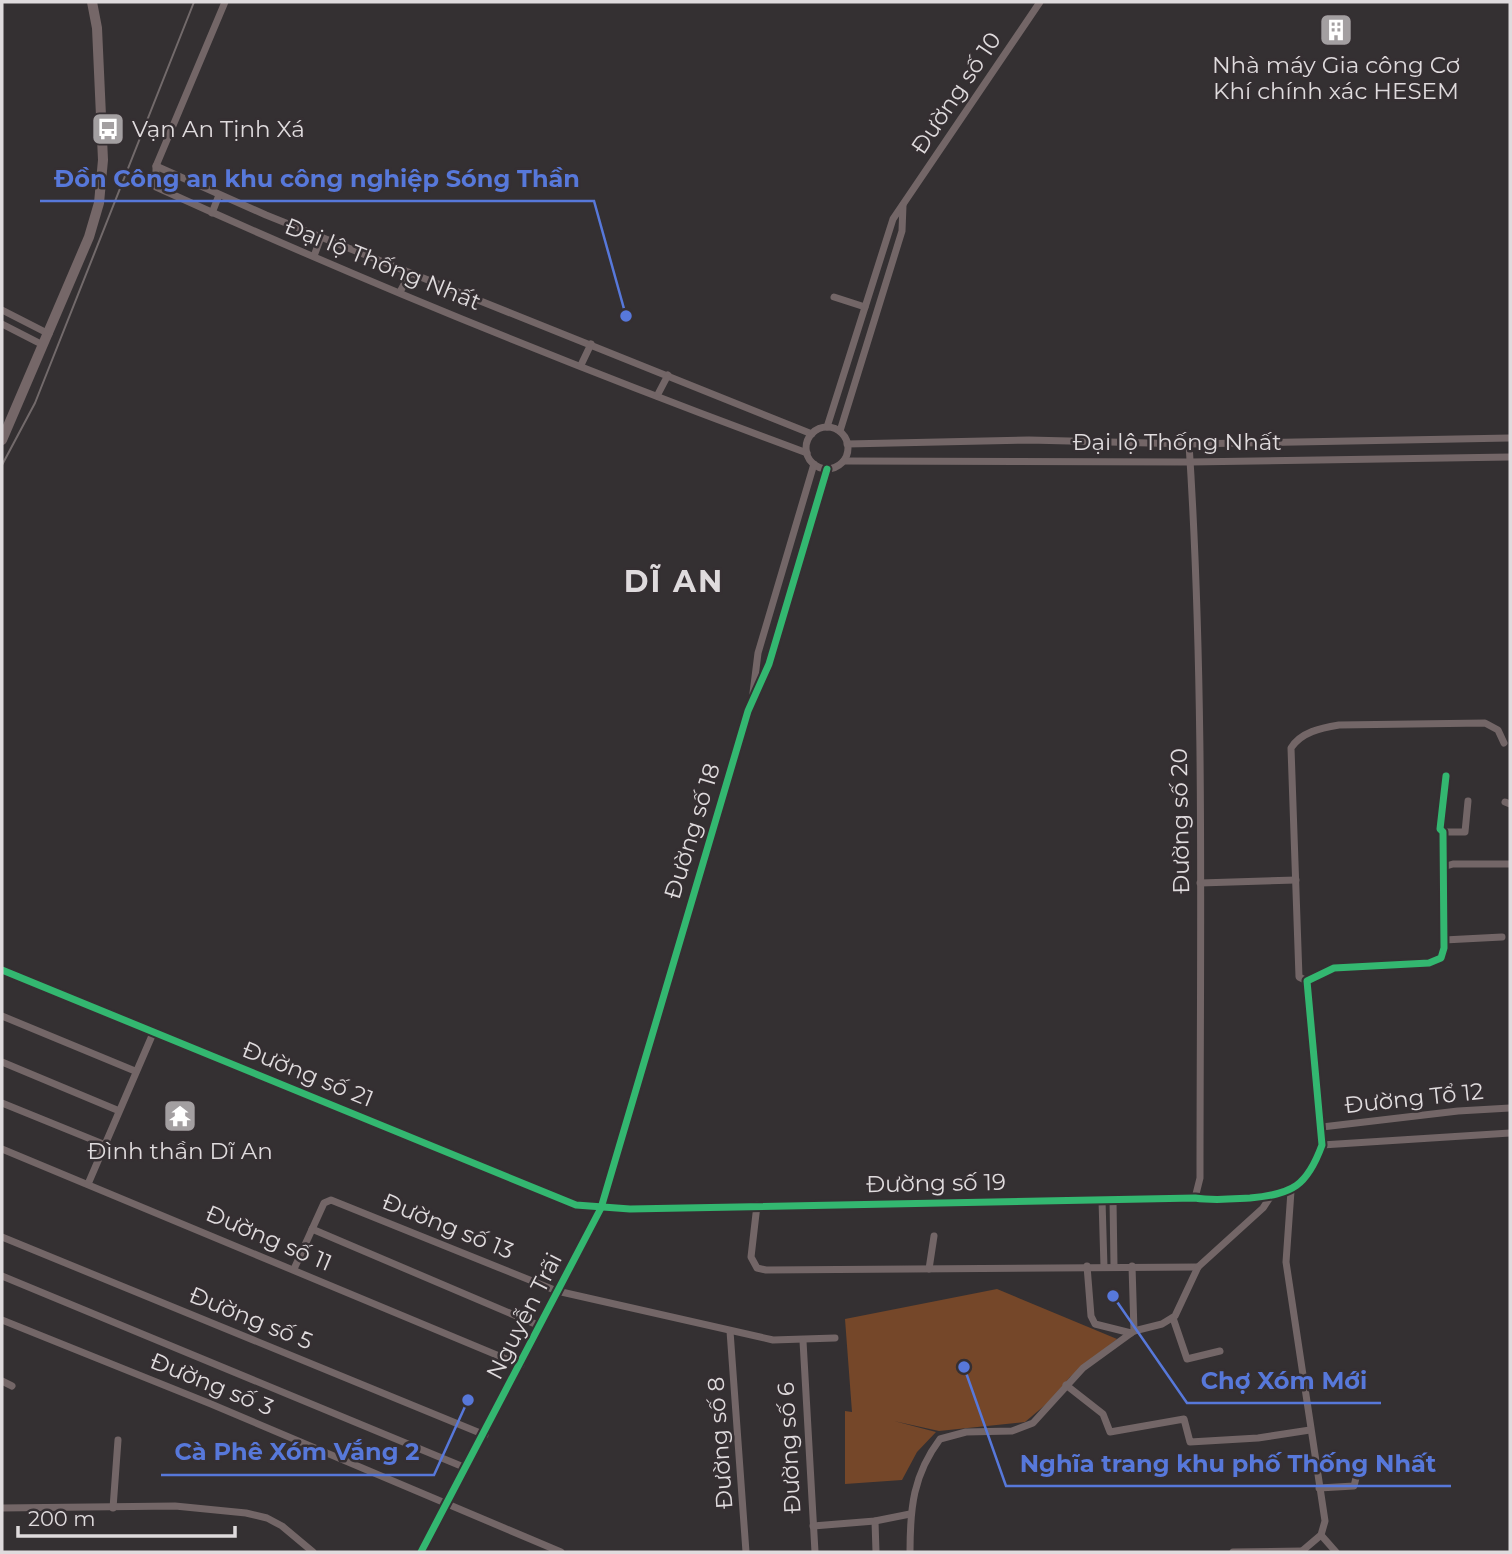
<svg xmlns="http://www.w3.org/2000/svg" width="1512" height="1554" viewBox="0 0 1512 1554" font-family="Montserrat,sans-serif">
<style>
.green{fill:#754729}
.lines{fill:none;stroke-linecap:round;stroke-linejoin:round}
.minor{stroke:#736667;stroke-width:7}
.major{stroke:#756768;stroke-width:10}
.rail{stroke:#726a6b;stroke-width:2}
.cycleway-casing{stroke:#352f32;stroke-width:11}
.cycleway{stroke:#33b770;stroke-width:7}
.labels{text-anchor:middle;stroke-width:5;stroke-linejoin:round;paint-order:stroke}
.poi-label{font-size:23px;fill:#dfdbdd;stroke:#352f32}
.street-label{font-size:23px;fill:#dfdbdd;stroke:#352f32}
.district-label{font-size:30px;font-weight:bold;letter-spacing:2px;fill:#dfdbdd;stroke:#352f32}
.leader{fill:none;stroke:#5778da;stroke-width:2.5}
.callout-dot{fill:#5778da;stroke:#352f32;stroke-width:2.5}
.callout-label{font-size:24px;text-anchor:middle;font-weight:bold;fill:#5778da;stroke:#352f32;stroke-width:5;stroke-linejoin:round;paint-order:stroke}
</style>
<rect width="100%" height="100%" fill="#343032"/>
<polygon class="green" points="997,1289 1117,1339 1070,1377 1051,1400 1025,1422 939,1431 894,1421 936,1432 917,1452 902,1480 845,1484 845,1411 852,1412 845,1319"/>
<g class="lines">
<g class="minor">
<path d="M225,2L156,166V187C369,284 587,372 807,453"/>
<polyline points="156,166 266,215 812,434"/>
<polyline points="212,213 219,195"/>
<polyline points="314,256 321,237"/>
<polyline points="400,292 410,273"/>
<polyline points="834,297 865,307"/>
<polyline points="2,310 49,334"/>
<polyline points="2,324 43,345"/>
<polyline points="581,365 591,344"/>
<polyline points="657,396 668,375"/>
<polyline points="827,427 893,219 1040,2"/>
<circle cx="827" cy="448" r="21"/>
<polyline points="840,431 902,231 903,205"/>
<polyline points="847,444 1029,440 1189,444 1510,438"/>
<path d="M1189,444C1205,688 1200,934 1200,1178L1195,1198"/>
<polyline points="844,461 1190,462 1510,457"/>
<polyline points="753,693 758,653 814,464"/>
<polyline points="1505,802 1510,804"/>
<polyline points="1443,832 1465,832 1468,801"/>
<polyline points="1443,867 1453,864 1510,864"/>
<polyline points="1200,883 1296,880"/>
<polyline points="1444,940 1502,937"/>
<path d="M2,970L576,1205L630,1209L1195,1198C1214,1201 1231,1199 1250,1198C1293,1194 1307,1186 1322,1145L1307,981L1334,968L1429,963L1441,958L1444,948L1443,832L1440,829L1446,776"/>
<path d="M1307,981L1299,977L1291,748C1301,732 1321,728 1339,725L1485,723L1498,730L1504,743"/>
<polyline points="2,1016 135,1071"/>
<polyline points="2,1062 117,1110"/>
<polyline points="2,1103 103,1144"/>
<polyline points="1322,1127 1458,1111 1510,1108"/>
<polyline points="1322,1145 1510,1133"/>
<polyline points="2,1149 521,1365"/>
<polyline points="88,1184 154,1031"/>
<polyline points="1291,1191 1286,1262 1325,1521 1321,1535 1301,1552"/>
<polyline points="1102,1200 1104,1267"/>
<polyline points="1113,1200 1114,1266"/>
<polyline points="757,1205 751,1257 757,1268 766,1270 1198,1267"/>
<polyline points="312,1229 540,1326"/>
<polyline points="2,1237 485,1435"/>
<polyline points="1087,1266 1091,1316 1095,1324 1131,1333"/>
<polyline points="1132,1266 1134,1331"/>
<polyline points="294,1269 324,1203 331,1200 557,1291 773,1340 835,1338"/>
<polyline points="929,1269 934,1236"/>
<polyline points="2,1276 466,1468"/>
<polyline points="1173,1318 1187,1359 1220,1351"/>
<polyline points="2,1320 211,1404 561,1552"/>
<polyline points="730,1331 746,1552"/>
<polyline points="803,1341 815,1552"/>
<polyline points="2,1381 12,1386"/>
<polyline points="1066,1385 1103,1414 1110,1432 1184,1419 1190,1442 1258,1438 1310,1430"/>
<polyline points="1319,1488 1354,1486 1356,1478"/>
<polyline points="2,1508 175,1506 246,1513 267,1518 282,1526 313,1552"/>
<polyline points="113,1508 118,1440"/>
<polyline points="875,1521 876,1552"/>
<polyline points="813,1526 875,1521 910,1514"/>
<polyline points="1321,1535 1336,1552"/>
<polyline points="421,1552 601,1208 748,711 769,664 827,469"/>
<path d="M910,1552C910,1508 913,1475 940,1439L966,1432L1012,1431L1033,1423L1083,1368L1134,1331L1162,1324L1175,1316L1198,1267L1263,1208L1271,1196"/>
<polyline points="1233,1552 1302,1551"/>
</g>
<polyline class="major" points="2,440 89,237 99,203 103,160 97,28 92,2"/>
<polyline class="rail" points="2,465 35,403 194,2"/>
<defs>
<g id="cycleway">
<path d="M2,970L576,1205L630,1209L1195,1198C1214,1201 1231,1199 1250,1198C1293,1194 1307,1186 1322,1145L1307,981L1334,968L1429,963L1441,958L1444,948L1443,832L1440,829L1446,776"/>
<polyline points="421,1552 601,1208 748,711 769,664 827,469"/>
</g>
</defs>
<use href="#cycleway" class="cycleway-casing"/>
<use href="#cycleway" class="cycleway"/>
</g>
<defs>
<symbol id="building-square" viewBox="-11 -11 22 22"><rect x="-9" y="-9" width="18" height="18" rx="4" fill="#a39fa1" stroke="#352f32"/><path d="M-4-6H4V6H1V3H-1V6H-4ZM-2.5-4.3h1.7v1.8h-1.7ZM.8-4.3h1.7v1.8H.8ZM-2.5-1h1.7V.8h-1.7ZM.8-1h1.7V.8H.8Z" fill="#fff"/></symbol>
<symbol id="bus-square" viewBox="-11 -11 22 22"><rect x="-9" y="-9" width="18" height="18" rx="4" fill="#a39fa1" stroke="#352f32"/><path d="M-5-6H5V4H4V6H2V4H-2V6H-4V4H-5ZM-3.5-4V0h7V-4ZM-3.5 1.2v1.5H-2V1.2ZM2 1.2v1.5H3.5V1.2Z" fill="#fff"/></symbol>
<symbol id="temple-square" viewBox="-11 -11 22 22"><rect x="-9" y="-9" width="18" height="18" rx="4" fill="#a39fa1" stroke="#352f32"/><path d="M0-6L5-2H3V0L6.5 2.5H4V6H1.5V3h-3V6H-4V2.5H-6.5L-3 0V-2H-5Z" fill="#fff"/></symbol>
</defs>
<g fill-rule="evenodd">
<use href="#building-square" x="1317" y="11" width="38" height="38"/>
<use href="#bus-square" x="89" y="110" width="38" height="38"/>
<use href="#temple-square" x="161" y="1097" width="38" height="38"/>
</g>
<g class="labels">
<g class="poi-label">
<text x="1336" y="73">Nhà máy Gia công Cơ<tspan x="1336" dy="26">Khí chính xác HESEM</tspan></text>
<text x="132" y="137" text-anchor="start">Vạn An Tịnh Xá</text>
<text x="180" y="1159">Đình thần Dĩ An</text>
</g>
<g class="street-label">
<text transform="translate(956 93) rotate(-56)" y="8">Đường số 10</text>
<text transform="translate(383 264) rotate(22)" y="8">Đại lộ Thống Nhất</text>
<text x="1177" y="450">Đại lộ Thống Nhất</text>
<text transform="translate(1180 821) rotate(-91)" y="8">Đường số 20</text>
<text transform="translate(692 831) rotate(-73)" y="8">Đường số 18</text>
<text transform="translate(308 1074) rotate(22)" y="8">Đường số 21</text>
<text transform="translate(1414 1098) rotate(-6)" y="8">Đường Tổ 12</text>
<text transform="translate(936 1183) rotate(-1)" y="8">Đường số 19</text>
<text transform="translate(448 1226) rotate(22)" y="8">Đường số 13</text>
<text transform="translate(269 1238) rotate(23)" y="8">Đường số 11</text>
<text transform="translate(524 1316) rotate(-63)" y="8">Nguyễn Trãi</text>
<text transform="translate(251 1318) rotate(22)" y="8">Đường số 5</text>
<text transform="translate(212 1384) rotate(22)" y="8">Đường số 3</text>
<text transform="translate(720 1443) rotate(-94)" y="8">Đường số 8</text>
<text transform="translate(789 1448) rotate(-93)" y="8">Đường số 6</text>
</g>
<g class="district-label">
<text x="674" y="592">DĨ AN</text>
</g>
</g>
<path class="leader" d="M626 316L594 201H40M1113 1296L1187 1403H1381M468 1400L434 1475H161M964 1367L1006 1486H1451"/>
<g class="callout-dot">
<circle cx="626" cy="316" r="7"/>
<circle cx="1113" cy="1296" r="7"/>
<circle cx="468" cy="1400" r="7"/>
<circle cx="964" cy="1367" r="7"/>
</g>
<g class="callout-label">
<text x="317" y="187">Đồn Công an khu công nghiệp Sóng Thần</text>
<text x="1284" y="1389">Chợ Xóm Mới</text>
<text x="297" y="1460">Cà Phê Xóm Vắng 2</text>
<text x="1228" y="1472">Nghĩa trang khu phố Thống Nhất</text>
</g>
<rect width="1512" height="1554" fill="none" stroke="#dfdbdd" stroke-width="7"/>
<path d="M18 1526v10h217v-10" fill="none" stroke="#dfdbdd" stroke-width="3.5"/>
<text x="28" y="1526" font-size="21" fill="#dfdbdd" stroke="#352f32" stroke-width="5" paint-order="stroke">200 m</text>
</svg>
